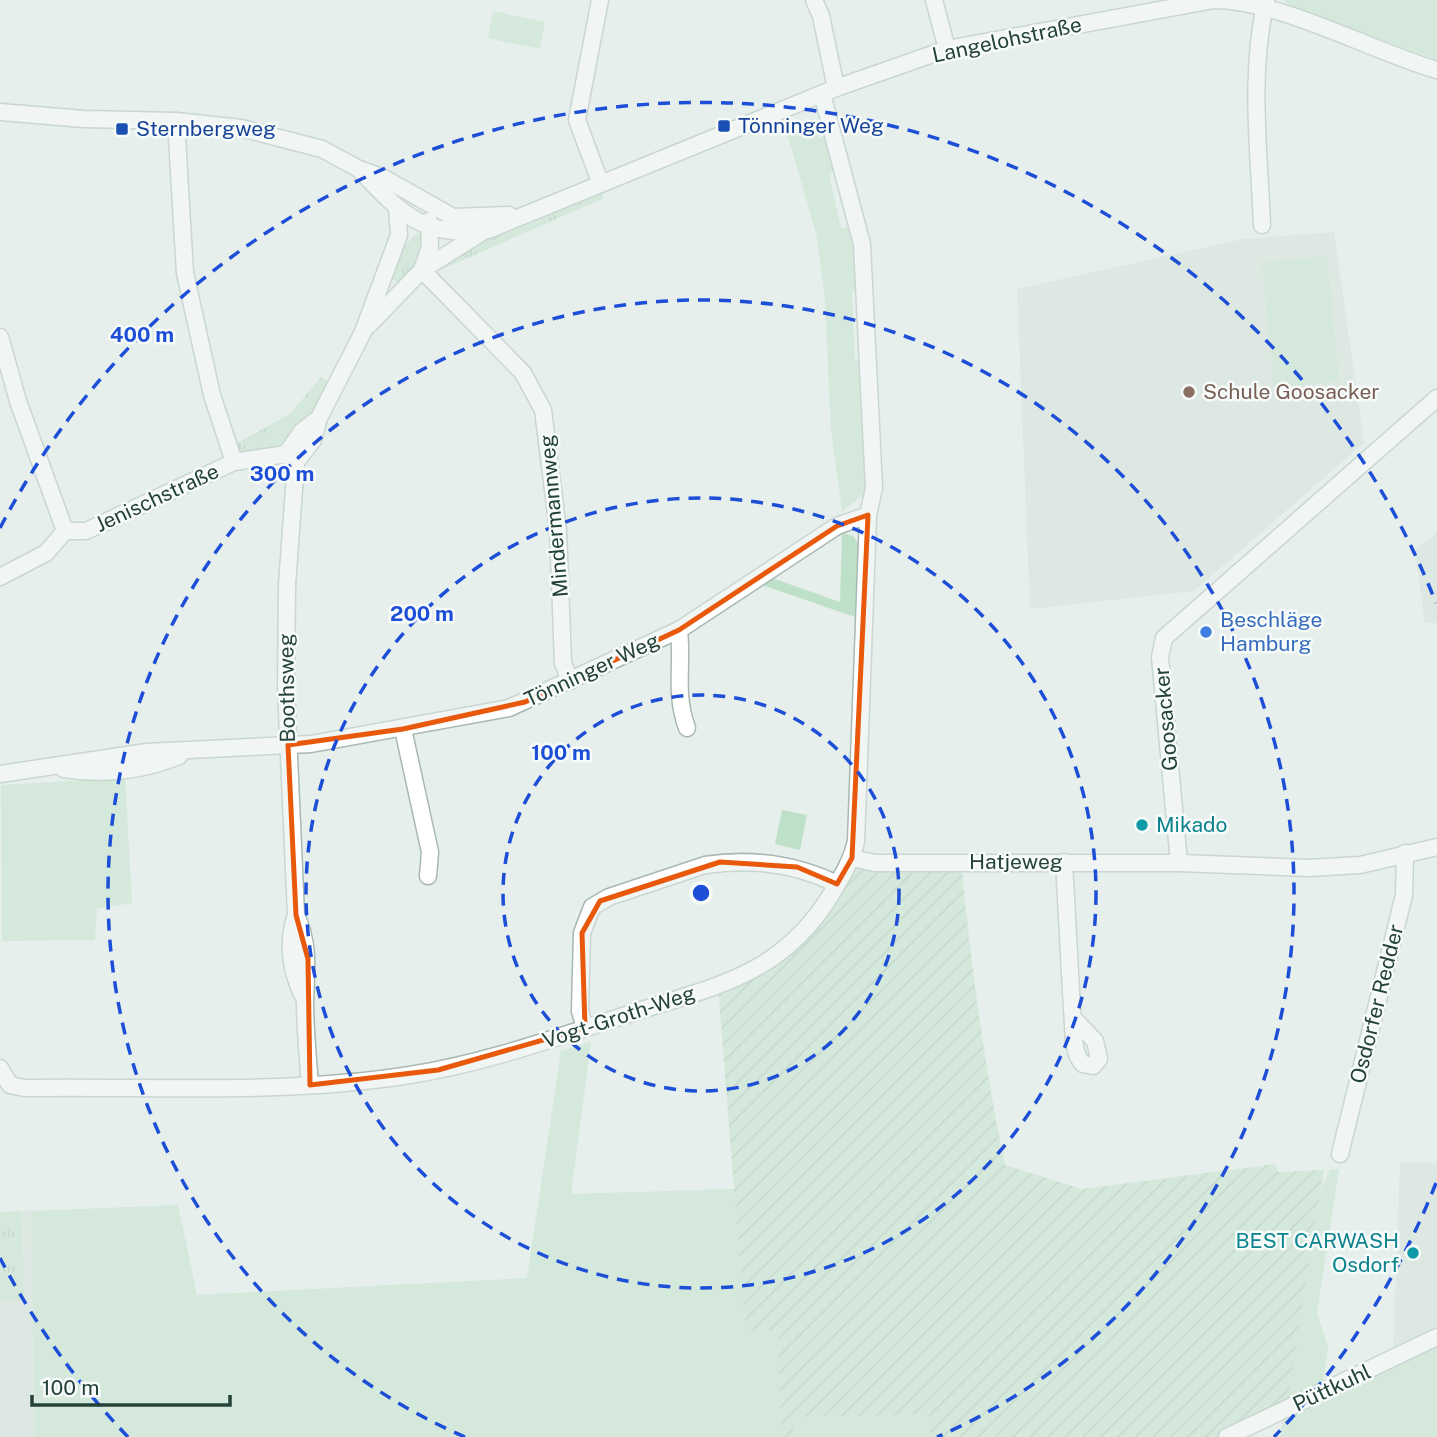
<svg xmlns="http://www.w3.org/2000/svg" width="1437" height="1437" viewBox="0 0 1437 1437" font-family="'Public Sans',sans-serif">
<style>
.built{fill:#d4dfda}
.grass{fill:url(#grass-tufts)}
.park{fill:#bfe0c8}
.garden{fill:url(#garden-furrows)}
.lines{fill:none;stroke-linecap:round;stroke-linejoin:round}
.minor-casing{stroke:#a8b8b2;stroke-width:19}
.minor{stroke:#fff;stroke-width:16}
.marked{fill:none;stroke:#e8590c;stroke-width:5;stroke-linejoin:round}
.ring{fill:none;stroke:#1d4ed8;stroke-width:3.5;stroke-dasharray:12 9}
.transit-dot{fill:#1a4fb4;stroke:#f7fbf9;stroke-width:2.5}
.education-dot{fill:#8d6e63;stroke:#f7fbf9;stroke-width:2.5}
.shop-dot{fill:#3f7fe0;stroke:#f7fbf9;stroke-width:2.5}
.culture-dot{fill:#0f9aa8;stroke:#f7fbf9;stroke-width:2.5}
.labels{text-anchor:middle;stroke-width:5;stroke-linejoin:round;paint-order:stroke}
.street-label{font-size:21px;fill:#24423a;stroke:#f7fbf9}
.transit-label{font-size:21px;fill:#164399;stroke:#f7fbf9;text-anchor:start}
.education-label{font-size:21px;fill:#785e54;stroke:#f7fbf9;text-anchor:start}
.shop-label{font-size:21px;fill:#366cbe;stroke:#f7fbf9;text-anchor:start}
.culture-label{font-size:21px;fill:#0d838f;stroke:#f7fbf9;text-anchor:start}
.centre{fill:#1d4ed8;stroke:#f7fbf9;stroke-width:3.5}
.ring-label{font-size:21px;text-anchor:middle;font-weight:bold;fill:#1d4ed8;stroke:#f7fbf9;stroke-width:5;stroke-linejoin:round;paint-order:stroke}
</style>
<defs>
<pattern id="grass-tufts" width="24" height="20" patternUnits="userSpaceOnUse" patternTransform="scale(1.75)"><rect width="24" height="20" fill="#bfe0c8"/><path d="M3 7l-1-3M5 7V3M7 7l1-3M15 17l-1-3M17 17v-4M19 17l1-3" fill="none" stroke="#a4c1ad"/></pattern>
<pattern id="garden-furrows" width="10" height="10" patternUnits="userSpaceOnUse" patternTransform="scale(1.75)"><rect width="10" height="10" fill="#bfe0c8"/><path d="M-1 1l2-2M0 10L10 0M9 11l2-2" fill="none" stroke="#a4c1ad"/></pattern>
</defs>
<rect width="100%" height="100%" fill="#e6efeb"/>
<g class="built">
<polygon points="1334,232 1364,443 1194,591 1030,609 1017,289 1243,239"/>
<polygon points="1437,532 1437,623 1425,623 1415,550"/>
<polygon points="1400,1162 1437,1163 1437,1333 1393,1354"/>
<polygon points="31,1211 35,1437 0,1437 0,1212"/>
</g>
<g class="grass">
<polygon points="600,189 604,198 443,269 444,264 475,242"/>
<polygon points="420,231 425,231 422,259 398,283 389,277 402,248"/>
<path d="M321,377L330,383C316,409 276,469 238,451L235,444L290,414Z"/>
<polygon points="21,1211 24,1300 0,1300 0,1212"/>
</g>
<g class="park">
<polygon points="1284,0 1437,0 1437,60 1294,9"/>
<polygon points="493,11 545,22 540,49 488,38"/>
<polygon points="812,119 819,138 827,135 838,170 829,174 841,229 852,225 861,287 852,292 855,361 865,356 867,485 862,496 842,511 831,430 825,298 816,233 786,130"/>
<polygon points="1327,256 1339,381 1274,388 1262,263"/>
<polygon points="842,533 853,536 859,545 855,617 762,585 772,578 840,602"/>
<polygon points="125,778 132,903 97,909 95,940 2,941 1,785"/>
<polygon points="782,810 807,815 800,850 775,844"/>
<polygon points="591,1042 571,1194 734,1189 745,1329 778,1330 781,1437 35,1437 31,1211 178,1205 197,1295 527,1278 561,1051"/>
<polygon points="1339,1169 1317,1313 1328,1347 1321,1400 1437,1346 1437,1437 1280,1437 1322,1186 1330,1170"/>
<polygon points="929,1415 930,1437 793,1437 793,1417"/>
</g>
<path class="garden" d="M852,858L961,862C971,965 984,1065 1005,1165L1082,1189L1275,1164L1278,1172L1324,1170L1286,1410L1226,1437H930L929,1415L793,1417V1437H781L778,1331L745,1329L718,985L804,933Z"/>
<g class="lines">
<defs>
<g id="minor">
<polyline points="814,0 821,16 836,88"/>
<polyline points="934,0 947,49"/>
<polyline points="0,112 84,119 176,121 241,128 322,149 359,169 382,177 453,217 509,215"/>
<polyline points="176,121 185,273 212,395 234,462"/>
<path d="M359,169C400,213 424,239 488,230L836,88L947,49L1214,0C1280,0 1371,51 1437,70"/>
<polyline points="600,182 577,120 600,0"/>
<path d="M1262,225C1259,150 1249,74 1266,1"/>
<polyline points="422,270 523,373 543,410 558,530 563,663 570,681"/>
<polyline points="422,270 430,247 429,221"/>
<polyline points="369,325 422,270 481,233"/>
<polyline points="0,337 18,401 65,531"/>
<polyline points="286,454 302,431 319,418"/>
<path d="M296,462L287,585L286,688L296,915C310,945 306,971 305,1002C305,1029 308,1058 310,1085"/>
<polyline points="296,462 313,440 319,418 363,332 399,235 397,207"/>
<polyline points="0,577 46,553 65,531 86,531 234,462 286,454 296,462"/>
<path d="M679,630C683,667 674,692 687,728"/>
<polyline points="403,729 430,852 428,876"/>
<path d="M64,769C103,775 142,771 179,756"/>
<polyline points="0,774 147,752 311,744 509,708 679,630 837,526 868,515"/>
<polyline points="852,858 875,863 1179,863 1308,868 1360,865 1437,847"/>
<path d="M1064,862L1072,1009C1074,1025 1071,1052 1083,1064L1093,1066L1099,1059L1095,1041L1073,1018"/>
<polyline points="1179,863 1160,657 1164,638 1437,398"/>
<path d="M296,915C286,944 291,973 305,1000"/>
<path d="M585,1028L580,1011L582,933L592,907L609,897L705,865C751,858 796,864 837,884"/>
<path d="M0,1068L10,1085L24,1088C153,1086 283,1095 410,1075C486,1063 557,1037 629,1014C715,986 782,976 832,893C842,876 852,860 856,841L868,515L874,488L862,244L822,94"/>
<polyline points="1340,1154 1404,895 1405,853"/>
<polyline points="1227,1437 1437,1337"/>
</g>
</defs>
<use href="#minor" class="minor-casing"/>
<use href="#minor" class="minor"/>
</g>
<path d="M0 0H1437V1437H0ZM868,515L852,858L837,884L797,867L720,862L600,901L582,933L585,1028L438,1070L310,1085L308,959L296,915L288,745L403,729L525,702L679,630L837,526Z" fill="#e6efeb" fill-opacity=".55" fill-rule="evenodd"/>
<path class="marked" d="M868,515L852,858L837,884L797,867L720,862L600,901L582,933L585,1028L438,1070L310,1085L308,959L296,915L288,745L403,729L525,702L679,630L837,526Z"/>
<g class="ring">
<circle cx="701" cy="893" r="198"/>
<circle cx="701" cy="893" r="395"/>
<path d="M465 1437A593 593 0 1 1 937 1437"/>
<path d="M1436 1183A790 790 0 0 1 1274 1437M128 1437A790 790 0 0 1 0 1258M0 528A790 790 0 0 1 1436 603"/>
</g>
<g class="transit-dot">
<rect x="717" y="119" width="14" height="14" rx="3.5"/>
<rect x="115" y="122" width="14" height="14" rx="3.5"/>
</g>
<circle class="education-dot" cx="1189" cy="392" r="7"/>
<circle class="shop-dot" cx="1206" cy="632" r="7"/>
<g class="culture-dot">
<circle cx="1142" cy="825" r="7"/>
<circle cx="1413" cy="1253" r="7"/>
</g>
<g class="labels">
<g class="street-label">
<text transform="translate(1007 40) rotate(-12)" y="7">Langelohstraße</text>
<text transform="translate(157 498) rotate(-25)" y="7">Jenischstraße</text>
<text transform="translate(554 516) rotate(-95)" y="7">Mindermannweg</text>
<text transform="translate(592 670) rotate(-25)" y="7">Tönninger Weg</text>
<text transform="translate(287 688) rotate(-91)" y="7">Boothsweg</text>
<text transform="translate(1166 719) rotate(-95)" y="7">Goosacker</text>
<text x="1016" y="869">Hatjeweg</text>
<text transform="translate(1377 1004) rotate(-76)" y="7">Osdorfer Redder</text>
<text transform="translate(619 1017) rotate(-18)" y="7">Vogt-Groth-Weg</text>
<text transform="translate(1332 1388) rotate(-25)" y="7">Püttkuhl</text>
</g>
<g class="transit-label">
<text x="738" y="133">Tönninger Weg</text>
<text x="136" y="136">Sternbergweg</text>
</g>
<g class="education-label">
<text x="1203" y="399">Schule Goosacker</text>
</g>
<g class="shop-label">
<text x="1220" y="627">Beschläge<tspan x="1220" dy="24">Hamburg</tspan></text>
</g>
<g class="culture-label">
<text x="1156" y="832">Mikado</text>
<text x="1399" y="1248" text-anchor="end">BEST CARWASH<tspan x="1399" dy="24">Osdorf</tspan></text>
</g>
</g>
<circle cx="701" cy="893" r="10" class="centre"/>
<g class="ring-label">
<text x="142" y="342">400 m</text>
<text x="282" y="481">300 m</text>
<text x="422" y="621">200 m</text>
<text x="561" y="760">100 m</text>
</g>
<path d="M32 1395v10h198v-10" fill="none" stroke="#24423a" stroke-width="3.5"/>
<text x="42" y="1395" font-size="21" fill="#24423a" stroke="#f7fbf9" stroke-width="5" paint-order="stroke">100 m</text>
</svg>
